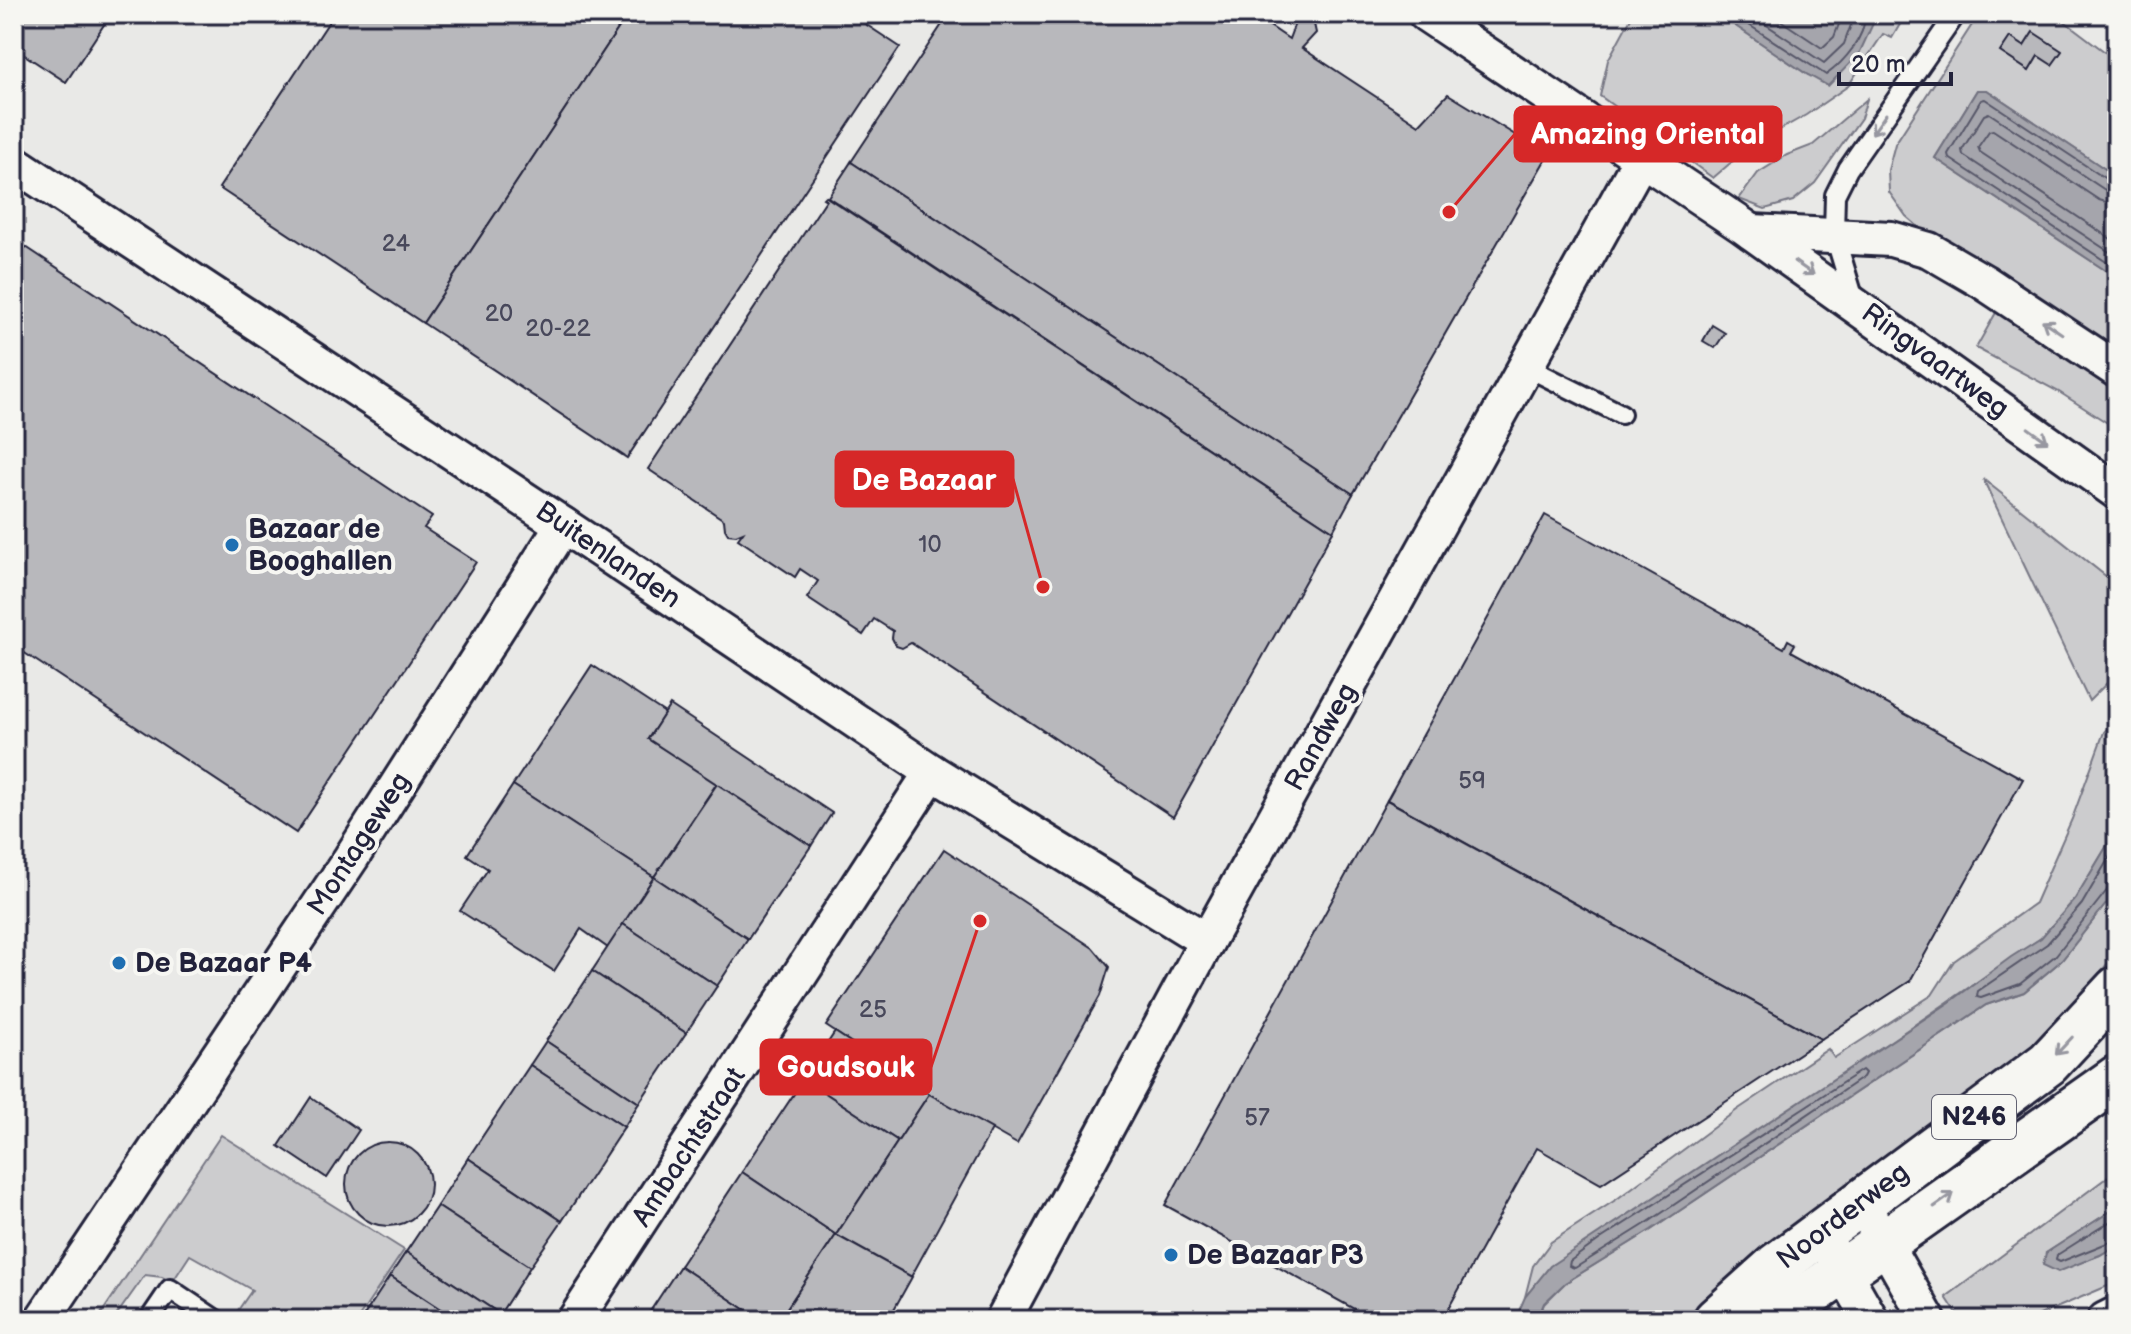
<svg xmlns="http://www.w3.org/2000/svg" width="2131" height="1334" font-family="'Balsamiq Sans',sans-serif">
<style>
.green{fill:#ccccce;stroke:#777784;stroke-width:2}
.water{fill:#a5a5ac;stroke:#71717f;stroke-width:2}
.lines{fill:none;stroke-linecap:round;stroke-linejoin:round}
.shore{stroke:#565668;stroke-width:2}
.building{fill:#b8b8bc;stroke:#22223b;stroke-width:2}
.service-casing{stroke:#22223b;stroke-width:24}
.minor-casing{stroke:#22223b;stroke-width:40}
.primary-casing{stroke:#22223b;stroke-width:50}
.service{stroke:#f6f6f2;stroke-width:18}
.minor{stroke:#f6f6f2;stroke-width:34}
.primary{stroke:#f6f6f2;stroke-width:44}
.oneway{stroke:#9797a0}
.poi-dot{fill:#1f6fb2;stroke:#f6f6f2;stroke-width:3}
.labels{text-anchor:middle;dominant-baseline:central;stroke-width:8;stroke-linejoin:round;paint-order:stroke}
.number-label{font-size:24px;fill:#48485b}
.shield{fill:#f6f6f2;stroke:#626272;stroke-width:2}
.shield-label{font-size:26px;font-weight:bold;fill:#22223b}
.street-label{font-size:28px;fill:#22223b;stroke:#f6f6f2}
.poi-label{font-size:28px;font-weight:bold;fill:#22223b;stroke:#f6f6f2;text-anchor:start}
.leader{fill:none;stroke:#d62828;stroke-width:3}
.callout-dot{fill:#d62828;stroke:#f6f6f2;stroke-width:3}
.callout{fill:#d62828;stroke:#d62828;stroke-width:3}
.callout-label{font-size:30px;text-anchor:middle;font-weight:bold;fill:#fff}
</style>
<rect width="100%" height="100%" fill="#e9e9e7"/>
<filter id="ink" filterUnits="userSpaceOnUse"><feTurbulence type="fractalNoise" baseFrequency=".0125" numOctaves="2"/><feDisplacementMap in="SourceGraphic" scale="16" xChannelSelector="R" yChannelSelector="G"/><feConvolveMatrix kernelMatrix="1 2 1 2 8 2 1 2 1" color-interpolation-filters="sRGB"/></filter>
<g filter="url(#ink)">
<g class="green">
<path d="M1633 14H1718L1808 75 1875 19 1868 14H1906L1892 38 1883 34 1848 86 1806 115 1749 147 1713 178 1600 96 1608 60Z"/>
<path d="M1979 14H2055L2117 61V177L1987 90H1977L1935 158 2117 278V362L1938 244 1906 216 1889 192 1888 170 1895 144Z"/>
<path d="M1867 99 1861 118 1815 183 1793 201 1765 209 1739 199 1758 173 1787 155 1813 145Z"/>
<path d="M1998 309 2117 388V429L2059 392 1976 348Z"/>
<path d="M1983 479 2117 585V673L2089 701Z"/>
<path d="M2117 718V829L2075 899 2041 938 1537 1284 1525 1297 1533 1266 1551 1242 1617 1199 1737 1110 1828 1049 1834 1058 1932 995 1954 961 2035 903 2072 819 2104 732Z"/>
<path d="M2117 890V953L2023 1060 1898 1161 1737 1270 1692 1320H1538L1544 1304 1565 1283 1651 1230 1986 1005 2024 992 2062 960Z"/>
<path d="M221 1135 404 1250 357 1320H240L234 1316 252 1290 190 1255 175 1278 168 1280 162 1277 145 1275 113 1320H97Z"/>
<path d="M2117 1170V1207L2046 1253 2058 1271 2100 1255 2117 1245V1282L2028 1320H1964L1959 1317 1946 1297Z"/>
</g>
<g class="water">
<path d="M1718 14H1868L1875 19 1859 54 1828 86 1808 75Z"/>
<path d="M1977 90H1987L2117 177V278L1935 158Z"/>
<path d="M2117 829V890L2062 960 2024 992 1986 1005 1651 1230 1565 1283 1544 1303 1537 1320H1515L1525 1297 1550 1266 1950 1002 2011 957 2041 938 2075 899Z"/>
<path d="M2117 1207V1245L2100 1255 2058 1272 2043 1265 2046 1253Z"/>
</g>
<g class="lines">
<g class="shore">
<path d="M1732 14 1826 75C1844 62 1866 37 1865 14"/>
<path d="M1750 14 1824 63 1844 44 1855 14"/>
<path d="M1771 14 1822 48 1834 37 1843 14"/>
<path d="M2117 183 2109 181 1985 99 1981 100 1948 154 1949 158 2117 269"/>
<path d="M2117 193 2105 190 1989 113 1984 115 1962 150 1963 155 2117 257"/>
<path d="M2117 205 2099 200 1993 130 1989 131 1978 147 1980 152 2117 243"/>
<path d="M2117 844 2082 904 2047 944 1978 991 1977 997 1981 998 2020 984 2056 955 2108 889 2117 886"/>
<path d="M1862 1070 1865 1073 1863 1077 1647 1223 1575 1268 1569 1266 1570 1261 1599 1240Z"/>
<path d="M2117 1217 2057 1255 2056 1260 2060 1262 2117 1239"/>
</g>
</g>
<g class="building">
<path d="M14 14H111L66 82 14 48Z"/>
<path d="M334 14H628L423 323 219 188Z"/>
<path d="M628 14H850L900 47 627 458 423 323Z"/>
<path d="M949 14H1252L1289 39 1295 23 1306 19 1314 24 1316 33 1302 48 1419 125 1448 94 1548 155 1353 494 851 162Z"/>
<path d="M2033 32 2062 51 2052 65 2038 56 2029 71 2000 52 2010 37 2024 46Z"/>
<path d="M851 162 1353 494 1333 531 828 197Z"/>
<path d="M825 196 1333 531 1173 817 911 643 902 648 896 646 892 638 893 631 874 619 863 635 807 598 818 581 800 569 795 577 738 539 743 532 736 535 728 534 725 529 724 520 648 469 826 200 823 198Z"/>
<path d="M14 239 432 517 424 528 476 562 296 833 14 646Z"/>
<path d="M1712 325 1725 333 1715 348 1703 341Z"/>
<path d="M1545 515 1784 648 1788 640 1795 644 1791 651 2023 779 1910 981 1821 1039 1387 800Z"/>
<path d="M592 665 665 713 648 739 717 783 654 877 513 785Z"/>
<path d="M670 705 832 813 811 846 648 739Z"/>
<path d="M717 784 811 846 748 939 654 877Z"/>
<path d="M513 785 654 877 608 948 581 929 554 971 460 911 488 869 467 855Z"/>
<path d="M1387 800 1821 1039 1601 1184 1537 1148 1442 1320H1374L1165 1205Z"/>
<path d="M944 849 1093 948 1109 967 1100 996 1017 1144 929 1094 826 1026Z"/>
<path d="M654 877 748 939 717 986 623 924Z"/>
<path d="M623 924 717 986 686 1033 592 971Z"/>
<path d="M592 971 686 1033 639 1103 546 1041Z"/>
<path d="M835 1032 929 1094 898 1141 804 1079Z"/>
<path d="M546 1041 639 1103 624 1127 530 1065Z"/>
<path d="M530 1065 624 1127 562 1221 468 1158Z"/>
<path d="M804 1079 898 1141 836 1235 742 1172Z"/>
<path d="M929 1094 992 1129 911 1277 836 1235Z"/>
<path d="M311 1097 359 1130 327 1178 279 1146Z"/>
<circle cx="388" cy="1184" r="42"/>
<path d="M468 1158 562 1221 530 1267 437 1206Z"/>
<path d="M742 1172 836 1235 779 1320H761L680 1266Z"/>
<path d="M437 1206 530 1267 500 1314 406 1252Z"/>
<path d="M836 1235 912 1277 888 1320H779Z"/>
<path d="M406 1252 500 1314 496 1320H457L390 1276Z"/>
<path d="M680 1266 761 1320H659L649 1313Z"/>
<path d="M390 1276 457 1320H361Z"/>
</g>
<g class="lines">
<g class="service-casing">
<g id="service">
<path d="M1855 303 1834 233 1835 195 1848 169 1956 14"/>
<path d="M1527 367 1621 414"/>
<path d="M149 1320 170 1289 216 1320"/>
</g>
</g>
<g class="minor-casing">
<g id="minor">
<path d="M1426 14 1743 226 2117 492"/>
<path d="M14 163 563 525 932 772 1207 941"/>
<path d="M1752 232 1891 239 1929 250 1984 282 2117 370"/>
<path d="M1861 1202 1928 1320"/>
<path d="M1831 1250 1871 1320"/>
<path d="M42 1320 351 858 563 525"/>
<path d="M575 1320 932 772"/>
<path d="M1003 1320 1207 941 1642 157"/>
<path d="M2105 1320 2117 1314"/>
</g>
</g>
<g class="primary-casing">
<g id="primary">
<path d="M1716 1320 1776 1266 2048 1063 2117 989"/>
<path d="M1774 1320 2117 1078"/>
</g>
</g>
<use href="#service" class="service"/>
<use href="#minor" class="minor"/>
<use href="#primary" class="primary"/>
</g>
<defs><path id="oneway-shaft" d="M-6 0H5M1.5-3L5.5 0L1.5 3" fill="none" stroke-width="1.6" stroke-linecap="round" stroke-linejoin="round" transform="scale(2)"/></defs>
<g class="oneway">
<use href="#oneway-shaft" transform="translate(1879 124) rotate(125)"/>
<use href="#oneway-shaft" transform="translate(1804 268) rotate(35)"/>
<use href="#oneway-shaft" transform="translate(2052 327) rotate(-146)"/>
<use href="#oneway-shaft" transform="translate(2038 435) rotate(36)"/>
<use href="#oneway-shaft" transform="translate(2064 1046) rotate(133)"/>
<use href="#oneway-shaft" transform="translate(1944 1200) rotate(-35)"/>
</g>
</g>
<g class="poi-dot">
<circle cx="232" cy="545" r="8"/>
<circle cx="119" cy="963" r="8"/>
<circle cx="1171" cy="1255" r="8"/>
</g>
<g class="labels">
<g class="number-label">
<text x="396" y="243">24</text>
<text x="499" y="313">20</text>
<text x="558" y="328">20-22</text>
<text x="930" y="544">10</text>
<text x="1472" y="780">59</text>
<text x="873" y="1009">25</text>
<text x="1257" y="1117">57</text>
</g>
<rect class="shield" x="1932" y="1095" width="84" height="44" rx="6"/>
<g class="shield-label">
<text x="1974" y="1117">N246</text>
</g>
<g class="street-label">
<text transform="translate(1935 361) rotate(36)">Ringvaartweg</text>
<text transform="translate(608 555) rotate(34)">Buitenlanden</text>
<text transform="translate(1321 737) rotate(-61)">Randweg</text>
<text transform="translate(359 844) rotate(-57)">Montageweg</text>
<text transform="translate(689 1147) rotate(-57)">Ambachtstraat</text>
<text transform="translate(1843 1216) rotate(-37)">Noorderweg</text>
</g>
<g class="poi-label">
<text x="248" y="529">Bazaar de<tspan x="248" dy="32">Booghallen</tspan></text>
<text x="135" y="963">De Bazaar P4</text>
<text x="1187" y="1255">De Bazaar P3</text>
</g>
</g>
<path class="leader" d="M1449 212L1515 134M1043 587L1013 479M980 921L931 1067"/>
<g class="callout-dot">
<circle cx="1449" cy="212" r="8"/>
<circle cx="1043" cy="587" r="8"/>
<circle cx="980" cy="921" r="8"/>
</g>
<g class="callout">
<rect x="1515" y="107" width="266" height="54" rx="8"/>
<rect x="836" y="452" width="177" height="54" rx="8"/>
<rect x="761" y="1040" width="170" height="54" rx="8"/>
</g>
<g class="callout-label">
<text x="1648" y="144">Amazing Oriental</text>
<text x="924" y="490">De Bazaar</text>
<text x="846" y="1077">Goudsouk</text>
</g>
<rect width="2131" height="1334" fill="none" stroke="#f6f6f2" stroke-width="48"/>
<rect x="24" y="24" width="2083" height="1286" fill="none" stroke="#22223b" stroke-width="3" filter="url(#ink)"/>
<path d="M1839 72v12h112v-12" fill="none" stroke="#22223b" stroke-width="4"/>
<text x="1851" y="72" font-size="24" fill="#22223b" stroke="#f6f6f2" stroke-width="6" paint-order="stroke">20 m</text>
</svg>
